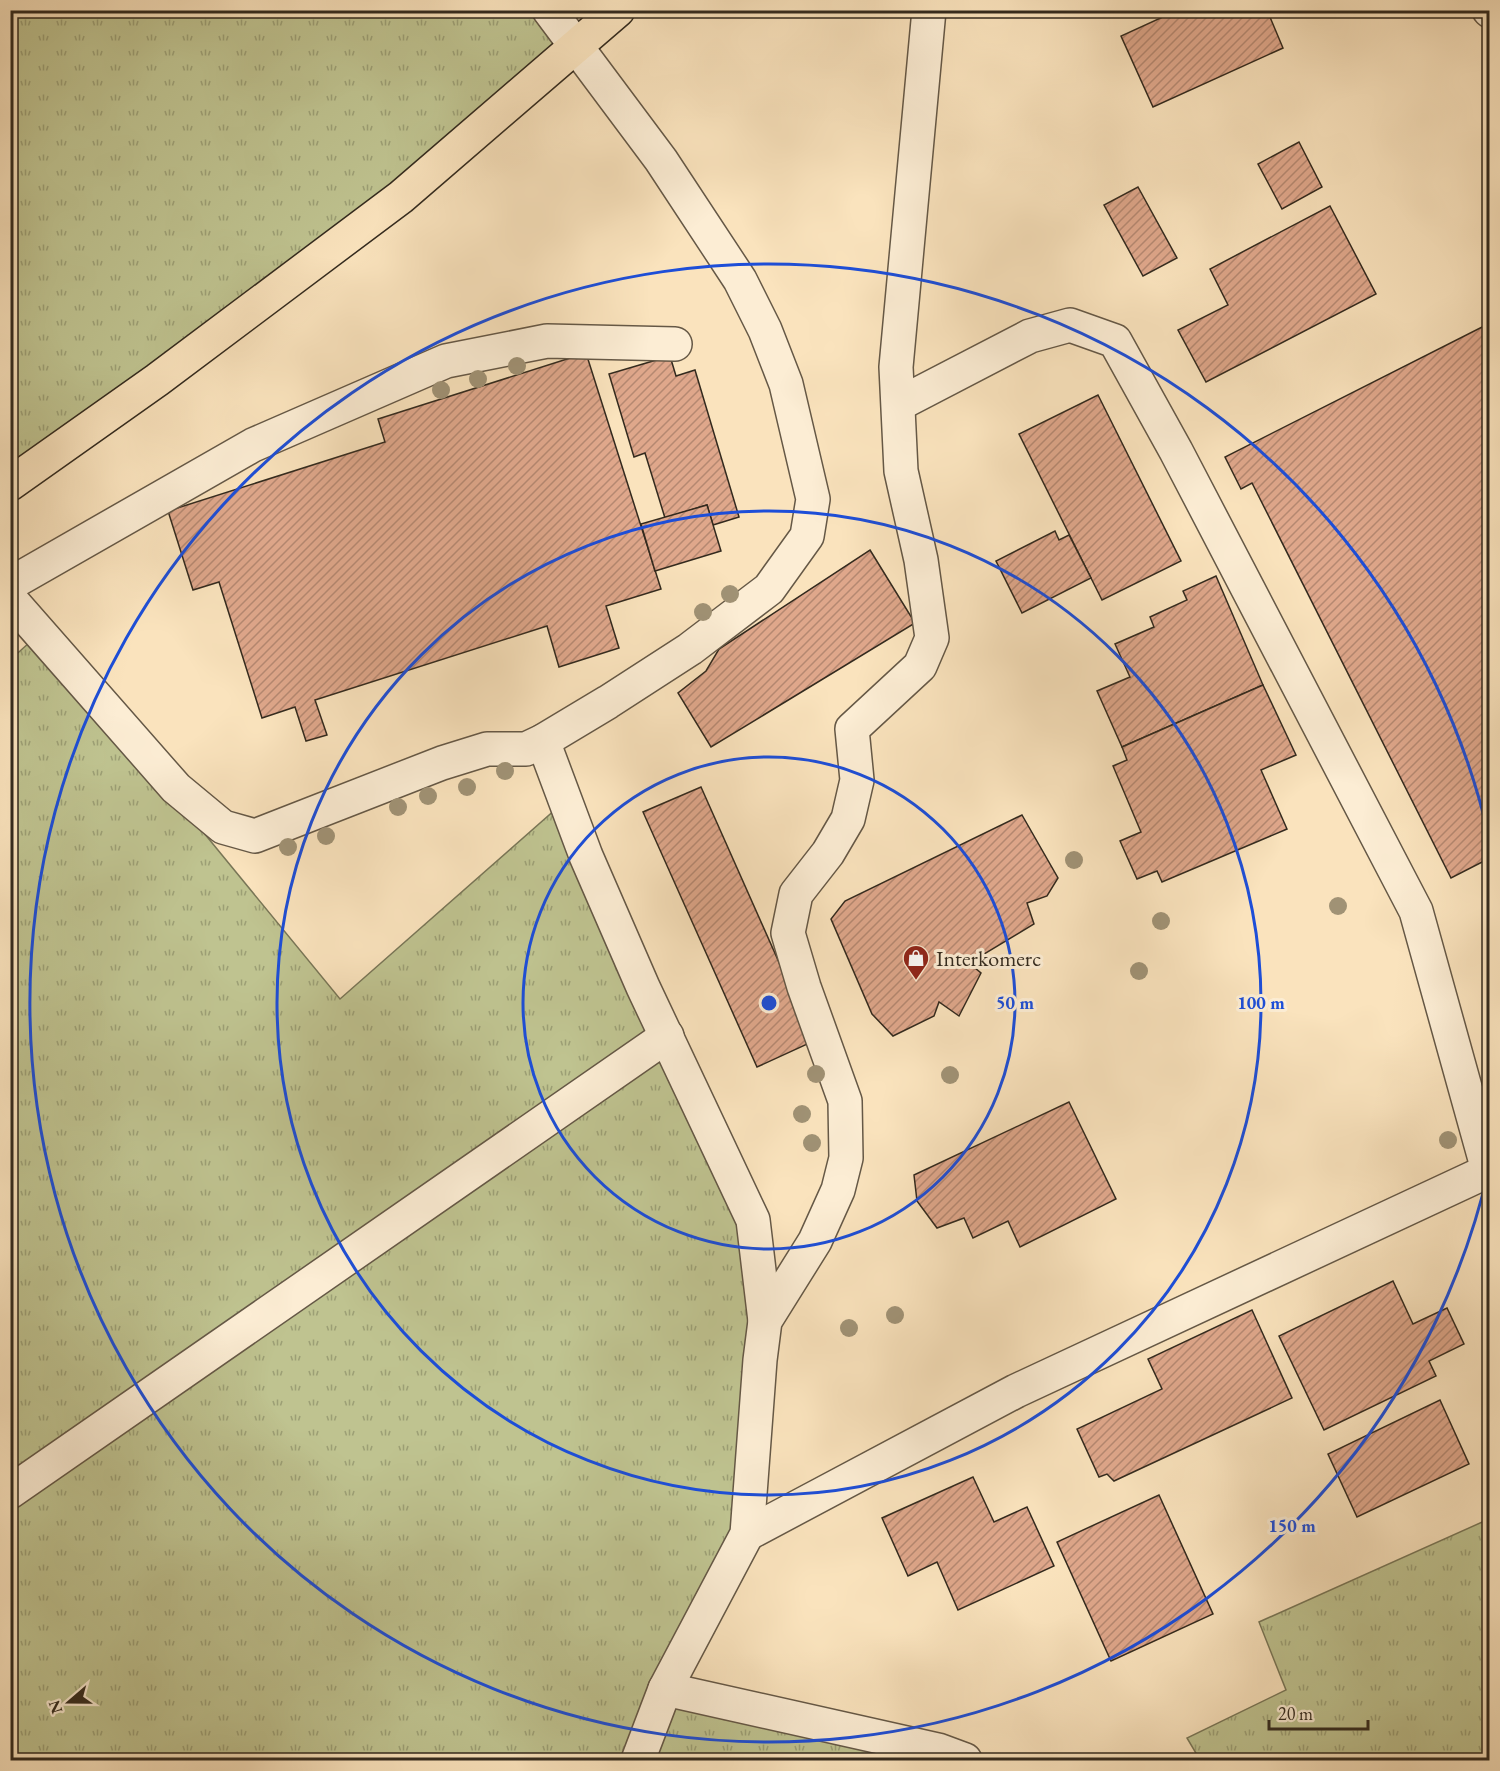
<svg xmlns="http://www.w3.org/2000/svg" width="1500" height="1771" font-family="'EB Garamond',serif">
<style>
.grass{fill:url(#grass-tufts);stroke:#797657;stroke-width:1.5}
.building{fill:url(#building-hatch);stroke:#332a1e;stroke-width:1.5}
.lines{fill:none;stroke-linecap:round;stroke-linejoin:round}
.minor-casing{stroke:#655846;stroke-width:36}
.major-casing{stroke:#332a1e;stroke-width:36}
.minor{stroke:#fcedd4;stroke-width:33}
.major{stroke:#fae3bd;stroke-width:33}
.tree{fill:#a09275}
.ring{fill:none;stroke:#1d4ed8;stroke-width:3}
.labels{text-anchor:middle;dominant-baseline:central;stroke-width:6;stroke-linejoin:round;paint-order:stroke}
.poi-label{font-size:22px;fill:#332a1e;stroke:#fcedd4;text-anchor:start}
.centre{fill:#1d4ed8;stroke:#fcedd4;stroke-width:3}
.ring-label{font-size:18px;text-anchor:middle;font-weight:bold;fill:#1d4ed8;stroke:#fcedd4;stroke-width:6;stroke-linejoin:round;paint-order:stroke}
</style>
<defs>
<pattern id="grass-tufts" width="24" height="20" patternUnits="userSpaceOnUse" patternTransform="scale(1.5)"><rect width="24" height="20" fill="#bfc390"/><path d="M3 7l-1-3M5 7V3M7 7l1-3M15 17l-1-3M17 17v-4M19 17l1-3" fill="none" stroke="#9c9f75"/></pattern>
<pattern id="building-hatch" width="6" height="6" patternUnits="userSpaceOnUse" patternTransform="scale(1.5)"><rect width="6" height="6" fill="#dfa78b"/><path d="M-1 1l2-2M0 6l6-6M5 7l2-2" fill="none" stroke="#b58871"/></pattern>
</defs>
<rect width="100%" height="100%" fill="#fae3bd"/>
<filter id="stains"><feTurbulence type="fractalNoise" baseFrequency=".00333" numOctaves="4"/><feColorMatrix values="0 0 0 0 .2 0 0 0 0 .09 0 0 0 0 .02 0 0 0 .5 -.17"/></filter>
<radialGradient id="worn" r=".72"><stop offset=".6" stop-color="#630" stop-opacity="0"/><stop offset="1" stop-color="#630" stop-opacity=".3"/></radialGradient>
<g class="grass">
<path d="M11 11H549L576 45 11 484Z"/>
<path d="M40 633 340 999 565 801 753 1220 747 1534 665 1689 965 1760H11L10 660Z"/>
<path d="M1489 1519V1760H1200L1187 1738 1286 1690 1259 1622Z"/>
</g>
<g class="building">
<path d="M1178 10H1267L1283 48 1153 107 1121 36Z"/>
<path d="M1299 142 1322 187 1282 209 1258 164Z"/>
<path d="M1138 187 1177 258 1143 276 1104 205Z"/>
<path d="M1330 206 1376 294 1206 382 1178 330 1228 305 1210 269Z"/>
<path d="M1490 323V858L1451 878 1252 483 1241 489 1225 457Z"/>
<path d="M586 353 661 589 606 606 619 648 559 667 547 626 315 700 327 735 306 741 295 707 262 718 219 582 193 590 168 511 385 442 378 419Z"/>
<path d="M670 356 676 376 695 370 739 517 713 525 707 505 665 518 645 453 634 457 609 374Z"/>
<path d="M1098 395 1181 561 1102 600 1019 434Z"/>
<path d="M707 505 721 551 655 571 641 524Z"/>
<path d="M1055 531 1059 540 1069 535 1091 578 1022 613 996 561Z"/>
<path d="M870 550 915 623 711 747 678 693 706 671 719 649Z"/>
<path d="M1216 576 1263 685 1122 747 1097 691 1130 677 1115 644 1154 627 1150 617 1187 600 1183 591Z"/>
<path d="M1263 685 1296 755 1261 770 1287 829 1162 882 1157 871 1137 879 1120 841 1141 832 1113 766 1127 760 1122 747Z"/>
<path d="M701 787 814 1041 757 1067 643 812Z"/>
<path d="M1022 815 1058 878 1047 896 1027 903 1034 924 969 963 981 973 959 1016 939 1002 934 1016 893 1036 872 1014 831 919 845 901Z"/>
<path d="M1069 1102 1116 1199 1020 1247 1008 1221 973 1238 964 1218 937 1228 917 1201 914 1175Z"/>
<path d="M1393 1281 1413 1324 1447 1308 1464 1344 1429 1361 1436 1376 1324 1430 1279 1336Z"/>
<path d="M1252 1310 1292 1398 1114 1481 1107 1474 1099 1477 1077 1429 1162 1389 1148 1359Z"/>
<path d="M1440 1400 1469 1464 1357 1517 1328 1454Z"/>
<path d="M973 1477 994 1522 1027 1507 1054 1566 958 1610 937 1562 908 1576 882 1518Z"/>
<path d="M1159 1495 1213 1614 1111 1661 1057 1542Z"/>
</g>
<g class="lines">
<g class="minor-casing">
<g id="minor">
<path d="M1489 10 1490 11"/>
<path d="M899 404 1030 336 1070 325 1115 341 1176 451 1416 911 1488 1170"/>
<path d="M10 584 253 445 446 361 547 341 675 344"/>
<path d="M10 599 176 788 223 827 255 836 442 763 487 749H526L543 741 608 702 690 649 769 589 807 536 813 499 786 384 765 330 740 280 661 160 549 10"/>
<path d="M543 741 586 856 643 987 753 1220 765 1321"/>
<path d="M10 1492 667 1036"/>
<path d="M747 1534 1016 1391 1490 1170"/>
<path d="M665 1689 938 1750 965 1760"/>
<path d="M638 1760 665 1689 747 1534 760 1360 765 1321 815 1241 838 1190 846 1158 845 1101 804 987 788 933 796 894 828 853 848 819 857 780 852 729 920 666 932 638 921 560 901 471 896 367 929 10"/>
</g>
</g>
<g class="major-casing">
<path id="major" d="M10 484 157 380 401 197 618 10"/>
</g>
<use href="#minor" class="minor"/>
<use href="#major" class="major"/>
</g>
<g class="tree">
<circle cx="517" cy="366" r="9"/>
<circle cx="478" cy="379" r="9"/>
<circle cx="441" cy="390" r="9"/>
<circle cx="730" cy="594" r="9"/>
<circle cx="703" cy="612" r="9"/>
<circle cx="505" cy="771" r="9"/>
<circle cx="467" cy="787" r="9"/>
<circle cx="428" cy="796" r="9"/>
<circle cx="398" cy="807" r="9"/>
<circle cx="326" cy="836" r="9"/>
<circle cx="288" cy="847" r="9"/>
<circle cx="1074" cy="860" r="9"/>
<circle cx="1338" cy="906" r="9"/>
<circle cx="1161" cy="921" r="9"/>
<circle cx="1139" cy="971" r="9"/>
<circle cx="816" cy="1074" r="9"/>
<circle cx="950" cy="1075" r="9"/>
<circle cx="802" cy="1114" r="9"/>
<circle cx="1448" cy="1140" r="9"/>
<circle cx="812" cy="1143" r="9"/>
<circle cx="895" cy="1315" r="9"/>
<circle cx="849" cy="1328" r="9"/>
</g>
<g class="ring">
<circle cx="769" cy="1003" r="246"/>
<circle cx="769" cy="1003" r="492"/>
<path d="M1489 1169A739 739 0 1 1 1489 837"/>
</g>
<defs>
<g id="shop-pin" transform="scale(1.35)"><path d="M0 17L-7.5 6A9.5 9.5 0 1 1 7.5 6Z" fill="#8f2418" stroke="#fcedd4"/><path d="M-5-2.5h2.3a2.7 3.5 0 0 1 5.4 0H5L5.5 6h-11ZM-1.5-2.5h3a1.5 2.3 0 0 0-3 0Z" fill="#fff"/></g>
</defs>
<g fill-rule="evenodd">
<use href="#shop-pin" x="916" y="958"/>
</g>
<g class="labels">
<g class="poi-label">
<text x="936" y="958">Interkomerc</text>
</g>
</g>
<circle cx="769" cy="1003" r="9" class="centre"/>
<g class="ring-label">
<text x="1015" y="1009">50 m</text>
<text x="1261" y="1009">100 m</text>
<text x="1292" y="1532">150 m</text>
</g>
<rect width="1500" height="1771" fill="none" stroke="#fae3bd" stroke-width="36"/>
<rect x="12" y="12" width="1476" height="1747" fill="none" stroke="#332a1e" stroke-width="3"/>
<rect x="18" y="18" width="1464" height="1735" fill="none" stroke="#332a1e" stroke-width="1.5"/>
<g transform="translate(69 1702) rotate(250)" stroke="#fcedd4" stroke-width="4.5" paint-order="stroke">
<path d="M0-4.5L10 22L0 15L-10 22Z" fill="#332a1e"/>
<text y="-9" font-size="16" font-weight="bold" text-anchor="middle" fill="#332a1e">N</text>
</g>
<path d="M1269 1720v9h99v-9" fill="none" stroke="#332a1e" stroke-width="3"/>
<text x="1278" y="1720" font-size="18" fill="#332a1e" stroke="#fcedd4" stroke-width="4.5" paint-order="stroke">20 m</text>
<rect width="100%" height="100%" filter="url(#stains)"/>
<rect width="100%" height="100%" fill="url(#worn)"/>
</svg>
